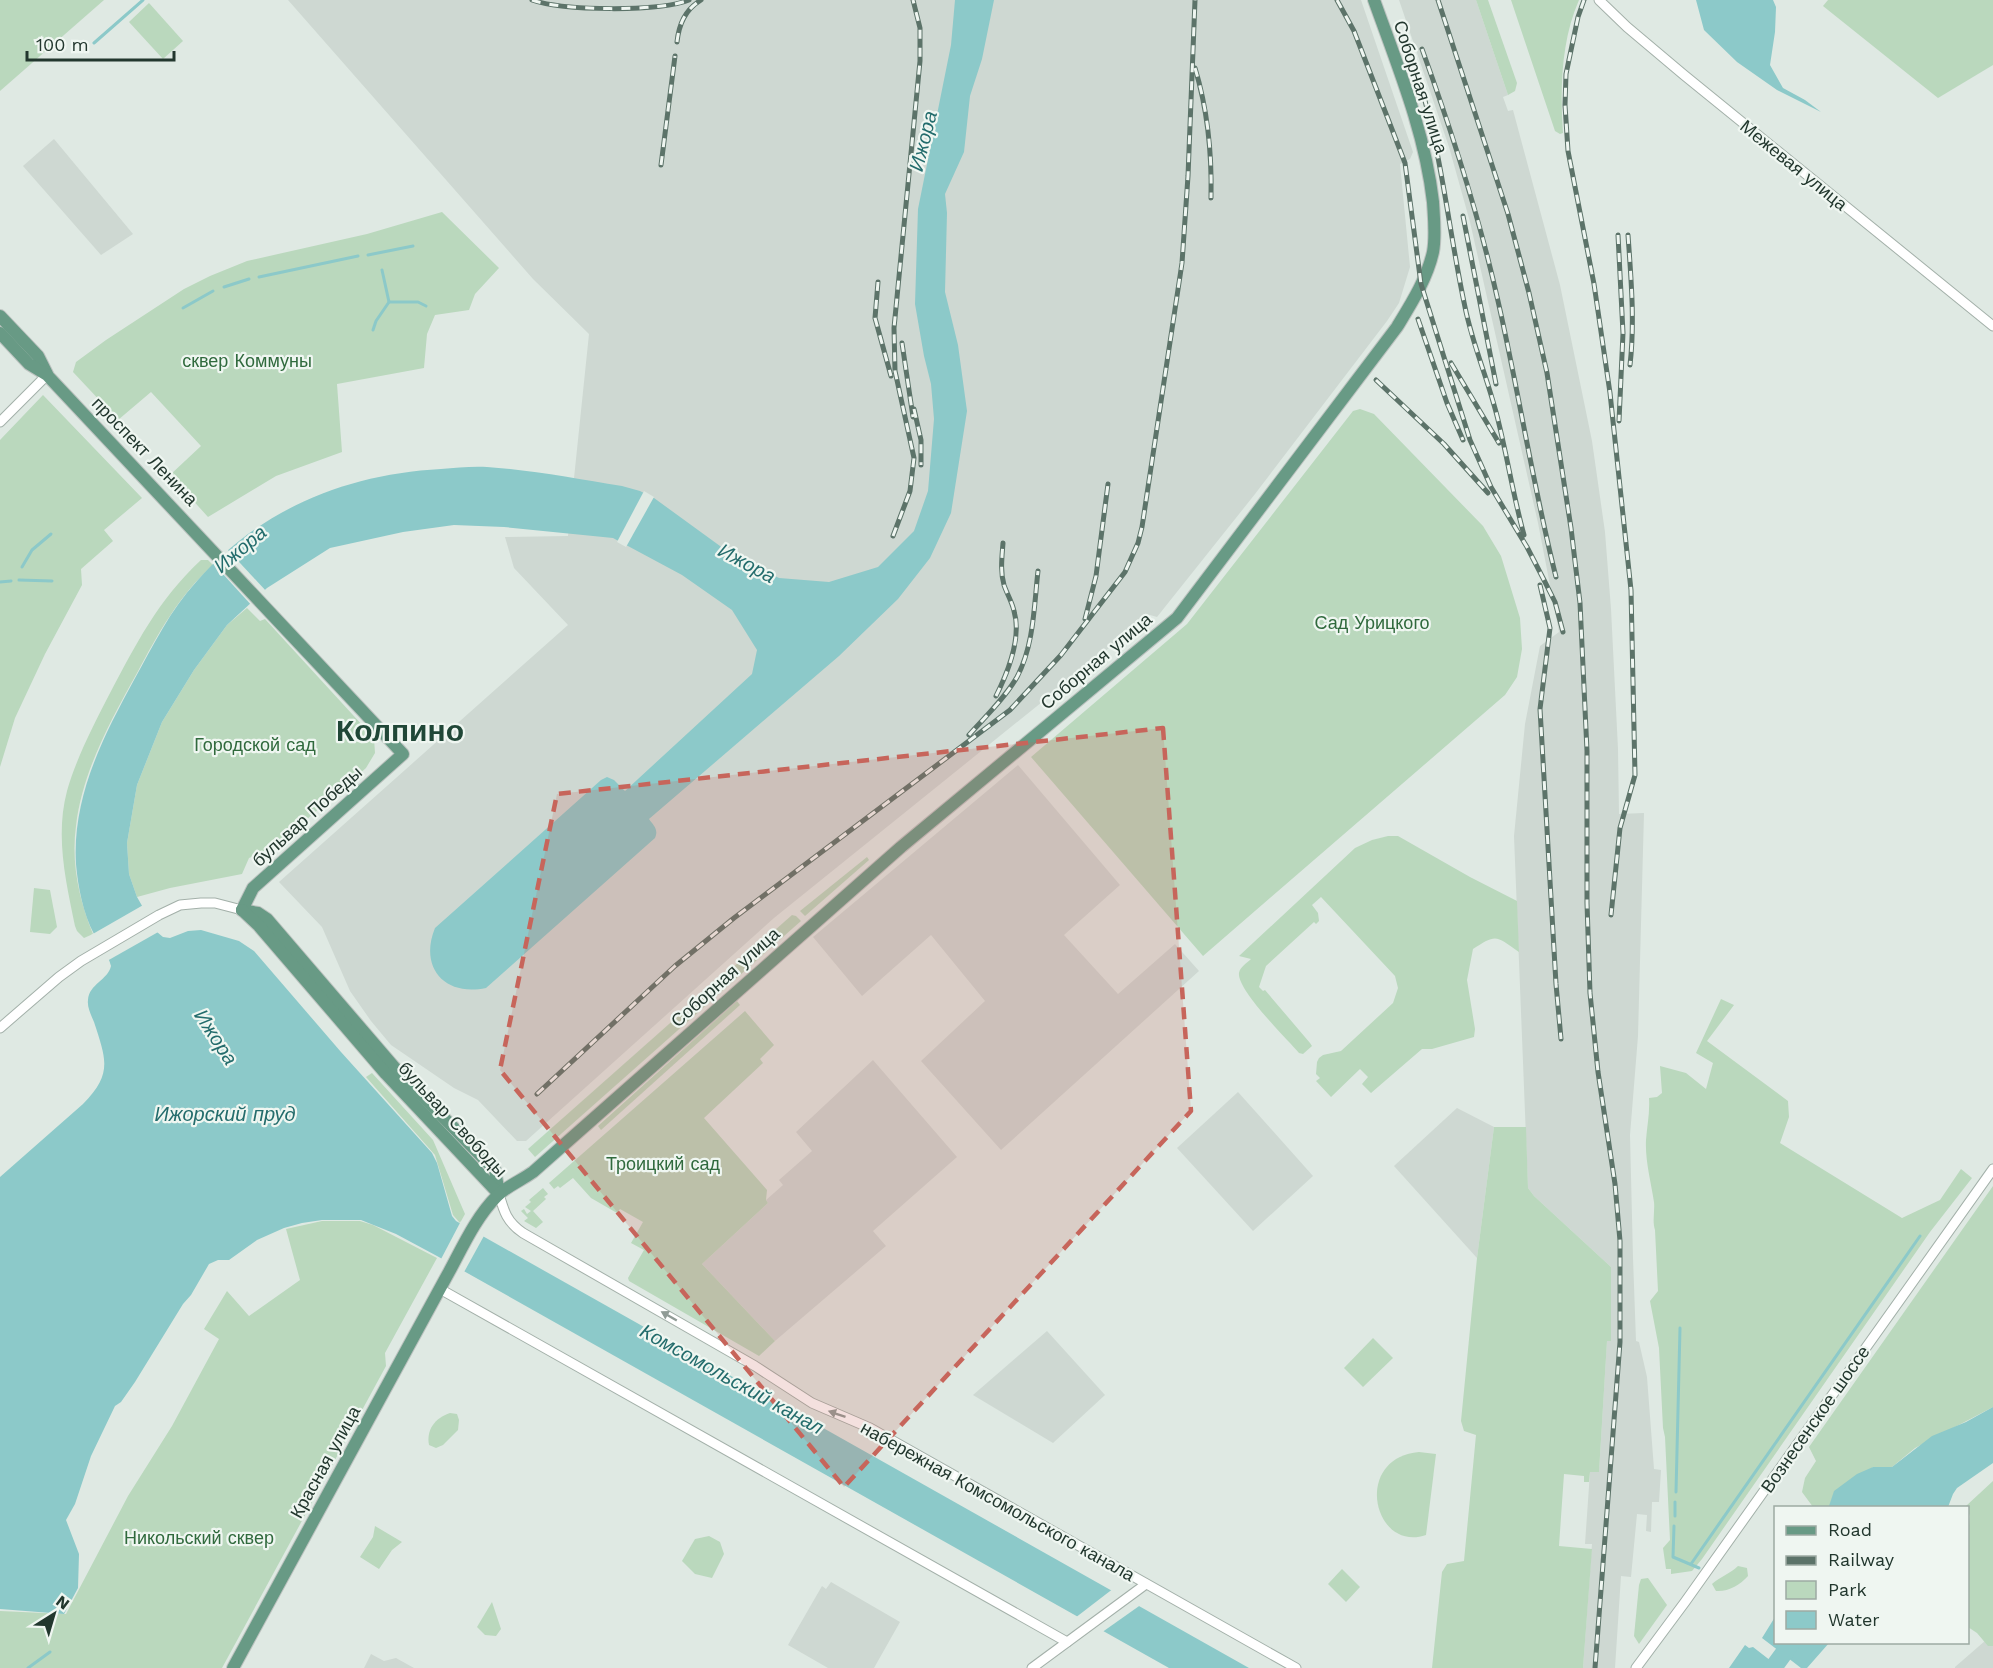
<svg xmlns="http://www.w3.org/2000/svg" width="1993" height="1668" font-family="'Work Sans',sans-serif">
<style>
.built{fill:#ced8d2}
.green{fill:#bad8bd}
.water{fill:#8cc9c9}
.pier{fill:#dfe9e3}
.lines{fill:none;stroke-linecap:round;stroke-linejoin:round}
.stream{stroke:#8cc9c9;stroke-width:3}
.river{stroke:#8cc9c9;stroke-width:18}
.minor-casing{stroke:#a3b0a9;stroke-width:11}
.major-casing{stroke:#bdc3c0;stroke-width:14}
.minor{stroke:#fff;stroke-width:9}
.major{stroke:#689a85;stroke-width:12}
.rail-casing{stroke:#5c7369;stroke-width:5}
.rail{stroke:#eff6f1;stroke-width:3;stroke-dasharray:9;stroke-linecap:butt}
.oneway{fill:#909b96}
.marked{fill:#c7655b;fill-opacity:0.2;stroke:#c7655b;stroke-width:4.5;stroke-dasharray:12 8;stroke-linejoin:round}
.labels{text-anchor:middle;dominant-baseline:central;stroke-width:4.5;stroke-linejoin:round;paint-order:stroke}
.street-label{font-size:18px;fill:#22372e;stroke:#eff6f1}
.park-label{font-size:18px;fill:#306a3d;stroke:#eff6f1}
.water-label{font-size:20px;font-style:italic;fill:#236c6c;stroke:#eff6f1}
.town-label{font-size:30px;font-weight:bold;fill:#204737;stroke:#eff6f1}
</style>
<rect width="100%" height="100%" fill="#dfe9e3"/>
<g class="built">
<path d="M288 0H1361L1413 152 1410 159 1400 164 1410 267 1399 303 1387 321 1255 494 1157 617 1150 615 774 918 526 1141H517L478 1100 454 1088 391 1045 371 1021 350 991 322 927 279 882 568 625 514 568 505 537 568 536 589 334 533 279Z"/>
<path d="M1399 0H1476L1508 95 1503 97 1508 111 1513 110 1560 285 1592 441 1605 532 1611 609 1618 749 1619 814 1644 813 1638 1036 1630 1135 1633 1258 1636 1341 1639 1342 1647 1377 1654 1469 1661 1470 1659 1502H1652L1651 1532 1646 1531 1647 1515 1637 1514 1631 1577 1621 1576 1615 1668H1583L1592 1544H1585L1590 1472H1599L1607 1340H1611V1267L1534 1196 1528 1188 1514 836 1525 724 1540 646 1559 632 1538 523 1470 222 1449 147Z"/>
<path d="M54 139 133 234 101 255 23 166Z"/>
<path d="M1018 765 1120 885 1064 935 1118 994 1175 944 1199 971 1001 1150 921 1061 985 1001 931 935 862 996 813 937Z"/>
<path d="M873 1060 957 1157 873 1231 886 1246 775 1341 702 1264 768 1203 766 1200 783 1185 779 1180 812 1151 796 1132Z"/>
<path d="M1238 1092 1313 1176 1253 1231 1177 1148Z"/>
<path d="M1457 1108 1494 1127 1477 1258 1394 1166Z"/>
<path d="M1047 1331 1105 1395 1053 1443 973 1395Z"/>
<path d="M831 1582 900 1622 874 1668H828L788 1645 822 1586 826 1589Z"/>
<path d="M1993 1634V1668H1955V1667Z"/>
<path d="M371 1654 384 1661 396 1658 414 1668H364Z"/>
</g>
<g class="green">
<path d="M0 0H104L0 91Z"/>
<path d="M1476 0H1488L1517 83 1515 91 1508 95Z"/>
<path d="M1511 0H1579C1561 41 1560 89 1563 133L1560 134 1555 131Z"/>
<path d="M1828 0H1993V65L1938 98 1823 6Z"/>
<path d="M149 3 183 41 163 59 129 22Z"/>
<path d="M442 212 499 268 475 294 469 310 435 315 427 334 424 368 337 384 342 452 276 476 208 517 170 475 201 446 151 392 118 420 73 372 76 362 106 340 184 289 210 276 247 261 367 234Z"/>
<path d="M43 395 142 498 104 530 113 541 81 569 82 585 45 654 15 718 0 767V440Z"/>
<path d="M1360 409 1374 414 1483 526 1501 556 1520 618 1522 649 1517 677 1505 695 1203 956 1031 757 1187 624 1353 411Z"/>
<path d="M201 560H208L213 565C179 595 158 634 137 673 111 720 82 772 76 826 71 863 79 900 93 934L84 938 77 931 75 926C66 882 55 836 67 791 76 759 94 724 109 695 136 644 158 600 201 560Z"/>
<path d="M247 608 260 621 265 619 374 738 375 753 366 768 276 846 249 858 242 874 170 888 137 897 129 874 127 843 137 785 162 722 194 670 227 625Z"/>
<path d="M1388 836H1398L1470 877 1517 901 1519 952C1496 936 1497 933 1473 949L1467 980 1475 1029 1474 1037 1432 1049H1422L1371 1093 1362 1084 1368 1077 1360 1069 1331 1097 1316 1081 1320 1078 1316 1074 1317 1062 1319 1058 1323 1055 1341 1051 1393 1003 1398 988 1395 976 1321 897 1312 905 1318 913 1319 921 1316 924 1314 922 1266 966 1259 987 1263 991 1265 990 1310 1043 1312 1046 1303 1054 1299 1053C1286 1038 1237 990 1239 973 1240 967 1247 963 1251 959L1239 956 1355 848 1372 840Z"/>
<path d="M867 857 869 860 805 916 800 911Z"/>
<path d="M34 888 50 890 57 927 50 934 30 932Z"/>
<path d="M792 915 796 916 801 921 535 1157 528 1149Z"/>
<path d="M1721 999 1734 1005 1707 1041 1788 1101 1789 1117 1780 1143 1902 1218 1940 1200 1961 1169 1972 1178 1930 1232 1702 1559 1692 1571 1671 1574V1569H1666L1663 1548 1670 1540 1665 1437 1663 1428 1659 1348 1650 1301 1658 1291 1655 1230C1652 1221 1655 1211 1654 1202 1651 1182 1645 1161 1646 1140 1647 1126 1650 1113 1649 1098L1657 1097 1662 1093 1660 1066 1686 1073 1706 1089 1713 1063 1696 1053Z"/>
<path d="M737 1001 740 1005 601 1130 598 1126Z"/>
<path d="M745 1011 774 1045 760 1059 763 1063 704 1118 767 1190 766 1200 768 1203 702 1264 775 1341 759 1356 629 1281 628 1278 644 1250 631 1243 643 1222 620 1209 617 1213 591 1198 573 1178 560 1188 558 1186 554 1189 549 1183Z"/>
<path d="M372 1073 433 1140 465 1214 460 1223 453 1215 435 1155 366 1077Z"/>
<path d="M1494 1127H1526L1528 1188 1534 1196 1611 1267V1341H1607L1599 1472H1590L1589 1482H1584V1476L1564 1474 1559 1546 1592 1549 1583 1668H1432L1442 1572 1447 1564 1464 1561 1476 1435 1464 1431 1461 1421 1477 1258Z"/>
<path d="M1993 1186V1407L1915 1448 1892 1467H1873L1829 1506 1813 1507 1802 1492 1805 1478 1816 1461 1809 1447Z"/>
<path d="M543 1188 548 1194 544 1197 546 1199 533 1211 543 1222 536 1228 524 1221 528 1218 521 1211 524 1209 527 1214 531 1211 525 1207 531 1202 529 1200Z"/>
<path d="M322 1221H360L373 1225 437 1258 385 1353 386 1366 222 1668H0V1611L66 1614 128 1496 172 1426 219 1339 204 1329 227 1291 249 1316 300 1280 286 1229Z"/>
<path d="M1373 1338 1393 1358 1363 1387 1344 1368Z"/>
<path d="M450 1413 457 1414 459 1420 458 1430 443 1445 436 1448 429 1445C426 1430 435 1418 450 1413Z"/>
<path d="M1419 1452 1436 1454 1426 1535C1373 1553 1352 1458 1419 1452Z"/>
<path d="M1993 1481V1646H1988L1977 1633 1968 1627V1535L1970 1516 1966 1506Z"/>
<path d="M375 1526 402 1542 392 1550 379 1569 360 1557 373 1537Z"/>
<path d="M709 1536 720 1542 724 1554 712 1578 695 1574 682 1561 695 1539Z"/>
<path d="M1738 1566 1747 1568 1748 1576C1740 1585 1728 1592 1716 1591L1712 1584C1721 1576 1730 1574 1738 1566Z"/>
<path d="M1342 1569 1360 1587 1346 1602 1328 1584Z"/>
<path d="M1648 1578 1667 1605 1639 1644 1634 1636 1639 1585 1641 1579Z"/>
<path d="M492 1602 501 1629 496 1636 485 1635 477 1627Z"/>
</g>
<g class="water">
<path d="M955 0H994L982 59 970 96 964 152 945 194 947 213 945 292 958 345 967 411 951 513 930 558 898 599 839 656 649 819C653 825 659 829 655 838L486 988C444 997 419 967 435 928L601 780 607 777 614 780 625 791 752 674 757 650 732 610 682 575 613 538 504 527 454 525 403 532 330 548 267 588 227 625 194 670 162 722 137 785 127 843 129 874 137 897 157 932 163 937 170 938 188 931 201 930 239 941 254 951 341 1052 432 1153 437 1163 452 1216 456 1221 1249 1668H1169L437 1256 396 1234 361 1220H322L302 1223 284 1228 257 1240 229 1260H218L209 1264 191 1295 183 1304 135 1382 121 1402 115 1406 91 1456 75 1504 66 1520 79 1554 78 1588 64 1614 0 1609V1177L83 1104C113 1074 106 1059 94 1022 91 1015 87 1007 88 1000 89 984 108 980 111 966 108 954 99 944 94 934 83 913 78 887 76 864 72 797 103 737 134 680 153 646 170 610 197 581 260 509 347 474 441 469 456 468 472 466 487 467 532 470 577 479 622 486L640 491 654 498 731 554 779 578 829 582 878 567 914 531 928 491 934 419 931 384 924 356 915 304 918 209 951 45Z"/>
<path d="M1696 0H1773L1776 7 1775 32 1770 65 1783 88 1805 100 1821 112 1777 90 1737 62 1704 30Z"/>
<path d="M1993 1407V1463L1957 1488 1953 1494 1948 1507H1826L1829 1506 1834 1491 1857 1474 1873 1467H1892L1932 1436 1966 1422Z"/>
<path d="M1775 1617 1776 1642 1829 1643 1807 1668H1801L1762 1638Z"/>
<path d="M1745 1645 1749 1648 1753 1647 1780 1668H1729Z"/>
</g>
<g class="pier">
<path d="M644 491 654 497 626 547 617 542Z"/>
<path d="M227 549 267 592 253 607 212 562Z"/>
<path d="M145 904 160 931 107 961 91 935Z"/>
<path d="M461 1221 485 1234 463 1274 440 1261Z"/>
<path d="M1114 1588 1142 1604 1101 1633 1075 1618Z"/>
</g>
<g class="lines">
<g class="stream">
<path d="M94 43 143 0"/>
<path d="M368 255 413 246"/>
<path d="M259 277 358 256"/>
<path d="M224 287 249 279"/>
<path d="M389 302H418L426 306"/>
<path d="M183 308 213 291"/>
<path d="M373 330 376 321 389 302 382 270"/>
<path d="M22 567 32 550 51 534"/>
<path d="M19 580 52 581"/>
<path d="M0 582 11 581"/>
<path d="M1676 1492 1680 1328"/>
<path d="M1675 1516V1502"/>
<path d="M1674 1526 1673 1557 1699 1568"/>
<path d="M1691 1564 1920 1236"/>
<path d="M28 1668 50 1652"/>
</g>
<path class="river" d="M1773 1668 1792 1642"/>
<g class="minor-casing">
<g id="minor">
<path d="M1599 0 1627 27 1684 75 1993 326"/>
<path d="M0 422 47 375"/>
<path d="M0 1028 59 977 81 961 159 915 180 905 201 903H215L242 910"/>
<path d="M499 1194C504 1212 507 1222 523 1233L755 1366 812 1403 870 1428 1296 1668"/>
<path d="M440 1289 1067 1642"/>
<path d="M1032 1668 1146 1584"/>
<path d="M1636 1668 1685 1602 1993 1169"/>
</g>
</g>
<g class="major-casing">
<g id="major">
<path d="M0 316 38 356 47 374"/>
<path d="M0 333 29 364 47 375 403 754 253 888 242 910"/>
<path d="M242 910 258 913 267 919 394 1067 495 1170 499 1194"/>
<path d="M242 910 259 926 386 1074 498 1193"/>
<path d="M233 1668 449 1272C463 1246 476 1217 497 1196 507 1186 522 1180 533 1172L901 847 1177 618 1397 327C1411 304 1427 279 1433 252 1436 236 1434 219 1433 202 1425 132 1398 67 1374 0"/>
</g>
</g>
<use href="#minor" class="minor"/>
<use href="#major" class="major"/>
<g class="rail-casing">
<g id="rail">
<path d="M532 0C563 11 660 12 689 0"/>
<path d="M1337 0 1354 31 1405 163 1421 284 1470 440 1491 487 1527 547 1544 580 1555 602 1563 632"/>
<path d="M1438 0 1508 214 1529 293 1547 373 1571 528 1580 603 1587 751V903L1590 993 1598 1072 1615 1184 1620 1241V1342L1595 1668"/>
<path d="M1584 0 1578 17 1566 74 1565 105 1568 151 1594 284 1610 393 1631 590 1635 775 1620 828 1611 915"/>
<path d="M677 42C679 24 685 10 701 0"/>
<path d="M1422 49C1452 132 1479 215 1498 301 1519 393 1533 486 1556 577"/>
<path d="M1195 68C1208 111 1212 154 1211 198"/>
<path d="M1424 97C1443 166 1450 237 1465 307 1473 347 1490 384 1499 424 1508 461 1514 499 1524 535"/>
<path d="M661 165 675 56"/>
<path d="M1463 216 1496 384"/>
<path d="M1618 235 1623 333 1619 421"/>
<path d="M1628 235C1631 278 1635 322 1630 365"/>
<path d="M878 282 875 318 891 376"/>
<path d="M1418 319 1447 403 1463 440"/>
<path d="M902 343 913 417"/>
<path d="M1451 363 1499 443"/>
<path d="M1376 380 1444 444 1488 493"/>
<path d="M914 409 921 440V465"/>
<path d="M893 536 910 491 914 458 895 371 894 328 920 61V28L913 0"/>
<path d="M1540 585 1550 628 1540 709 1556 984 1561 1039"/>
<path d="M1085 619 1096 576 1108 484"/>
<path d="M996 696C1008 672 1022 638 1014 611 1012 602 1007 594 1004 585 1000 571 1002 557 1003 543"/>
<path d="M969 735C985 717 1005 698 1017 677 1034 645 1034 606 1038 571"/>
<path d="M537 1094 675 966 734 918 1010 710 1061 655 1125 572 1138 543 1142 527 1182 263 1188 176 1195 0"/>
</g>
</g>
<use href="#rail" class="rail"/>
</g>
<defs><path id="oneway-solid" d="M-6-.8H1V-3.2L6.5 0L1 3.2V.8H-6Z" transform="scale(1.5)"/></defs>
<g class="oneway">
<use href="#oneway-solid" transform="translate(669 1316) rotate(-150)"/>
<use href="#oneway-solid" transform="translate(837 1414) rotate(-161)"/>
</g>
<path class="marked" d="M1163 728 1191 1111 844 1487 500 1070 557 794Z"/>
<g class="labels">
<g class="street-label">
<text transform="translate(1421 87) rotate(72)">Соборная улица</text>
<text transform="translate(1794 165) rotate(39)">Межевая улица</text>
<text transform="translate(145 451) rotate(46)">проспект Ленина</text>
<text transform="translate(1096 661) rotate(-40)">Соборная улица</text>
<text transform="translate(307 816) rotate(-42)">бульвар Победы</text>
<text transform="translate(725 977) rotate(-42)">Соборная улица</text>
<text transform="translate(453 1119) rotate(47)">бульвар Свободы</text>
<text transform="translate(1815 1419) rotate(-55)">Вознесенское шоссе</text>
<text transform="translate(325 1462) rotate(-61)">Красная улица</text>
<text transform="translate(998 1501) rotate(29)">набережная Комсомольского канала</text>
</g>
<g class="park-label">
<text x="247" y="360">сквер Коммуны</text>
<text x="1372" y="622">Сад Урицкого</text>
<text x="255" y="744">Городской сад</text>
<text x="663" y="1163">Троицкий сад</text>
<text x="199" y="1537">Никольский сквер</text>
</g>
<g class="water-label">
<text transform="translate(923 141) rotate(-76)">Ижора</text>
<text transform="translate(240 549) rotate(-40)">Ижора</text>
<text transform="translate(747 563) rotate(28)">Ижора</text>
<text transform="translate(216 1037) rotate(57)">Ижора</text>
<text x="225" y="1114">Ижорский пруд</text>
<text transform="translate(732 1379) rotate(29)">Комсомольский канал</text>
</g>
<g class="town-label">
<text x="400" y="730">Колпино</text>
</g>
</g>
<rect x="1774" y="1506" width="195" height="138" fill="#eff6f1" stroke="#9daaa3" stroke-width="1.5"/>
<rect x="1786" y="1526" width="30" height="9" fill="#689a85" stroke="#9daaa3" stroke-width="1.5"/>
<text x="1828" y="1536" font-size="18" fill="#22372e">Road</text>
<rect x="1786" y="1556" width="30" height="9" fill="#5c7369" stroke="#9daaa3" stroke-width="1.5"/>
<text x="1828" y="1566" font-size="18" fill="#22372e">Railway</text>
<rect x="1786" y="1581" width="30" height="18" fill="#bad8bd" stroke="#9daaa3" stroke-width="1.5"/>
<text x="1828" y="1596" font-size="18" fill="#22372e">Park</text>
<rect x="1786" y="1611" width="30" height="18" fill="#8cc9c9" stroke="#9daaa3" stroke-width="1.5"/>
<text x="1828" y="1626" font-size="18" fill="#22372e">Water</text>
<g transform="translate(54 1614) rotate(37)" stroke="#eff6f1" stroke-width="4.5" paint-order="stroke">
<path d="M0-4.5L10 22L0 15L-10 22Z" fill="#22372e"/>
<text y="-9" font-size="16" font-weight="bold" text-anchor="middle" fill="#22372e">N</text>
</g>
<path d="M27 51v9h147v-9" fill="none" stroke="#22372e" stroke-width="3"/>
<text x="36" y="51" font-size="18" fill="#22372e" stroke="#eff6f1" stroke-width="4.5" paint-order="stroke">100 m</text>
</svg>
